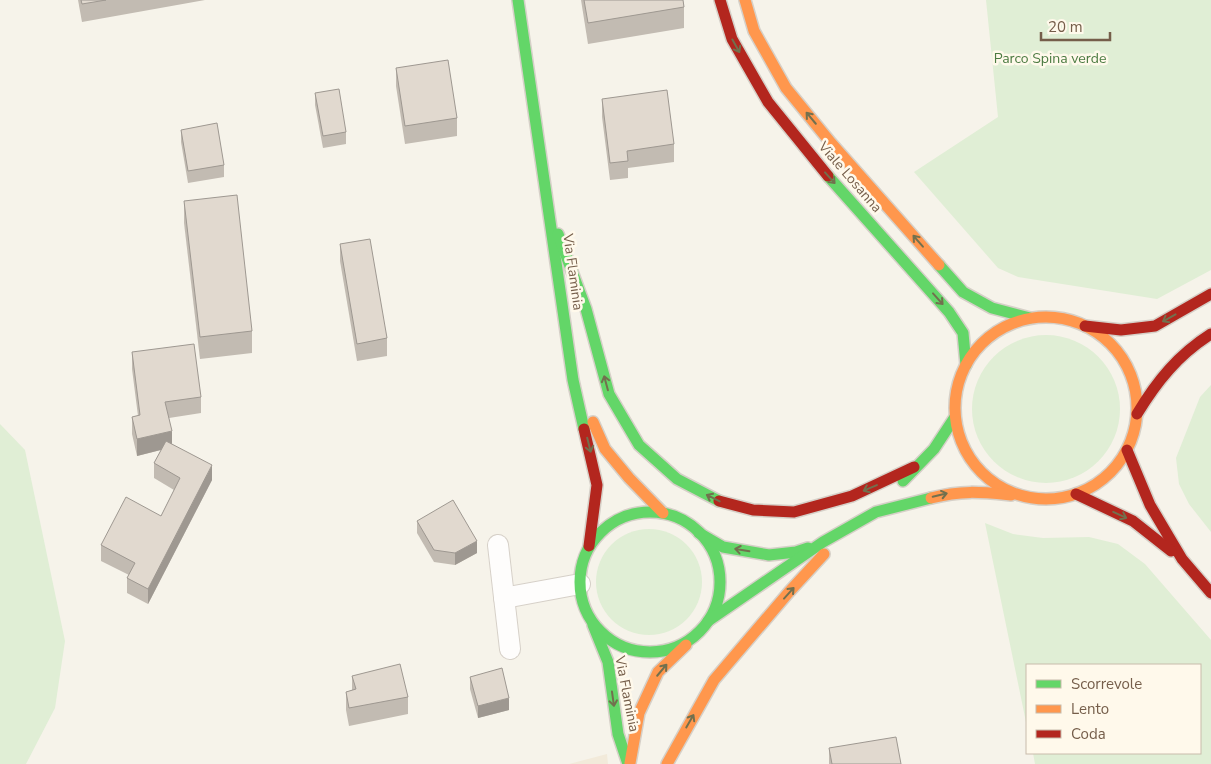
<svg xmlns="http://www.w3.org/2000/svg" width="1211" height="764" font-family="'Nunito Sans',sans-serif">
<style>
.residential{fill:#f2eada}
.green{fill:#e0eed5}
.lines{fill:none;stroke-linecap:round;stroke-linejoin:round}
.street-casing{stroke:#d6d0c8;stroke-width:22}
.fast-casing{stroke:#d6d0c8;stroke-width:14}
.slow-casing{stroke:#d6d0c8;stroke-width:14}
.jam-casing{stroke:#d6d0c8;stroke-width:14}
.street{stroke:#fefdfc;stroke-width:20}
.fast{stroke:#63d668;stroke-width:11}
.slow{stroke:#ff974d;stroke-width:11}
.jam{stroke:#b3261e;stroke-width:11}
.wall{fill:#c2bbb2}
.shaded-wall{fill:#9e9891}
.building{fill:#e1d9cf;stroke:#9e9891}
.oneway{stroke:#72704e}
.labels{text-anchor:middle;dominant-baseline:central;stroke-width:5;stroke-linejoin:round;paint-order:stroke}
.park-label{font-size:14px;fill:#4c7b42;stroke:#fff9eb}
.street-label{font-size:14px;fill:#755e4a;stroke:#fff9eb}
</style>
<rect width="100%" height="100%" fill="#f6f3ea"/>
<path class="residential" d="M607 754 608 764H569Z"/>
<g class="green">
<path d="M986 0H1211V270L1157 299 1018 277 998 268 914 172 998 117Z"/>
<circle cx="1046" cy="409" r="74"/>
<path d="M1211 385V532L1189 504 1179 484 1176 458 1200 397Z"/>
<path d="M0 424 25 450 65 641 55 708 26 764H0Z"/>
<path d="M985 523 1013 534 1043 538 1089 537 1118 544 1145 564 1211 640V764H1035L1033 753H1200V665H1027V727Z"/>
<circle cx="649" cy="582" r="53"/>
</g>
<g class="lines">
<g class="street-casing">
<g id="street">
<path d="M498 545 510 649"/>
<path d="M504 598 580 584"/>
</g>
</g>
<g class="fast-casing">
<g id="fast">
<path d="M518 0 573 380 584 429"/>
<path d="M828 176 949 312 963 333 966 365"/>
<path d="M558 234 586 309 609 394 639 445 677 479 719 501"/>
<path d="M939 265 963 292 992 308 1030 318"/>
<path d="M903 481 934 449 955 417"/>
<circle cx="650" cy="582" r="70"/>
<path d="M699 533 723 547 769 555 796 552 808 548"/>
<path d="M708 621 823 542 876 512 931 498"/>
<path d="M593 625 608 662 618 734 628 764"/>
</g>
</g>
<g class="slow-casing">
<g id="slow">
<path d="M745 0 754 31 786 88 831 143 939 265"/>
<circle cx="1046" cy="408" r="91"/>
<path d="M593 422 605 449 629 478 663 513"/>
<path d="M931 498C962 490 980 492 1011 495"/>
<path d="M630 763 639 713 658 672 686 645"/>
<path d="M667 764 714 680 789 592 824 554"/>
</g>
</g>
<g class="jam-casing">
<g id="jam">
<path d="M720 0 732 39 768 102 828 176"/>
<path d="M1085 326 1121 330 1155 326 1211 294"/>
<path d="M1137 414C1157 381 1178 355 1211 334"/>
<path d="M584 429 597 485 589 546"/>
<path d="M1127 450 1150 505 1182 559 1211 593"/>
<path d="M1076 494 1133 521 1171 551"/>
<path d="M719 501 753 510 794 512 852 496 914 467"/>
</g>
</g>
<use href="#street" class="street"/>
<use href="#fast" class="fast"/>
<use href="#slow" class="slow"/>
<use href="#jam" class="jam"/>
</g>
<g class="wall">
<path d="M78 0H205L82 22Z"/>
<path d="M581 0H683L684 7V28L588 44Z"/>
<path d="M396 68 457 118V136L405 144 396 86Z"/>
<path d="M315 93 346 132V144L323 148 315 105Z"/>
<path d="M602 99 674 144V162L628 168V178L610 180 602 117Z"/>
<path d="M181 130 224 165V177L188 183 181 142Z"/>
<path d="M184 201 252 331V353L200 359 184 223Z"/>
<path d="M340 244 387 338V356L357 361 340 261Z"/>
<path d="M132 352 201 397V413L169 418 172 444 212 480 148 604 127 593V578L129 575 101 561V545L161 516 174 490 154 478V463L161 450 137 456 132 434V417L138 416 132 369Z"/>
<path d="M417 521 477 553 455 565 434 562 417 533Z"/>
<path d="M352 676 408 697V714L349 726 346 710V692L352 690Z"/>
<path d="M470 677 509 710 478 718 470 689Z"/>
<path d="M829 748 901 764H829Z"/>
</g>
<g class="shaded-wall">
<path d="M172 431V447L137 456V439Z"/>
<path d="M212 465V480L148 604V589Z"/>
<path d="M477 541V553L455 565V553Z"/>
<path d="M509 698V710L478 718V706Z"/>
</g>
<g class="building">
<path d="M81 0H106L82 4Z"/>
<path d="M584 0H683L684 7 588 23Z"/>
<path d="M448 60 457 118 405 126 396 68Z"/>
<path d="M339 89 346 132 323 136 315 93Z"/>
<path d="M667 90 674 144 627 151 628 161 610 163 602 99Z"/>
<path d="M217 123 224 165 188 171 181 130Z"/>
<path d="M237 195 252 331 200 337 184 201Z"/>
<path d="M370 239 387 338 357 344 340 244Z"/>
<path d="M194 344 201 397 165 402 172 431 137 439 132 417 140 415 132 352Z"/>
<path d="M166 441 212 465 148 589 127 578 135 563 101 545 126 497 161 516 180 478 154 463Z"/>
<path d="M453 500 477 541 455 553 434 550 417 521Z"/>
<path d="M400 664 408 697 349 708 346 692 356 689 352 676Z"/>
<path d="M502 668 509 698 478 706 470 677Z"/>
<path d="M896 737 901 764H832L829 748Z"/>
</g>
<defs><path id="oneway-shaft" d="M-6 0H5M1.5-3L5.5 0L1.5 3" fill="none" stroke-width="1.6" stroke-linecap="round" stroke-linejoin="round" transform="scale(1.25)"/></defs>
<g class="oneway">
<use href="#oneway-shaft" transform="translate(736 46) rotate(61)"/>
<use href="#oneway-shaft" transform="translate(811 118) rotate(-130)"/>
<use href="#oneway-shaft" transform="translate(830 178) rotate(48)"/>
<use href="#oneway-shaft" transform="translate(918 241) rotate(-131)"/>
<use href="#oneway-shaft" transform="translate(938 299) rotate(48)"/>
<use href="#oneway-shaft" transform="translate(1169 318) rotate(151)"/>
<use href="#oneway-shaft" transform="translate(606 383) rotate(-105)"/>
<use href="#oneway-shaft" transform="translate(589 445) rotate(76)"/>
<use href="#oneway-shaft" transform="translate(870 488) rotate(157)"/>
<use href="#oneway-shaft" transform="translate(940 495) rotate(-13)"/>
<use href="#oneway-shaft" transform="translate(713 498) rotate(-153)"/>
<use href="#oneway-shaft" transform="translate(1120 515) rotate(25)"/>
<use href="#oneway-shaft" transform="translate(742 550) rotate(-171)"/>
<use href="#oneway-shaft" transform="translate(789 593) rotate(-48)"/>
<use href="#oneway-shaft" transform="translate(662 670) rotate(-50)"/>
<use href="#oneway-shaft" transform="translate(613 699) rotate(82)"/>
<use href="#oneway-shaft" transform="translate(690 721) rotate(-60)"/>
</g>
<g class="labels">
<g class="park-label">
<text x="1050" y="58">Parco Spina verde</text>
</g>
<g class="street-label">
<text transform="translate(850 177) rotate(49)">Viale Losanna</text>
<text transform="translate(573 272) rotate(82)">Via Flaminia</text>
<text transform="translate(627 694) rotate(79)">Via Flaminia</text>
</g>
</g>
<rect x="1026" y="664" width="175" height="90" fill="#fff9eb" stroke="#c8bbab"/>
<rect x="1036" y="680" width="25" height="8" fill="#63d668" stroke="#c8bbab"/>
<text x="1071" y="689" font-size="15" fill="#755e4a">Scorrevole</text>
<rect x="1036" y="705" width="25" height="8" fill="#ff974d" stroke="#c8bbab"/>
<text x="1071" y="714" font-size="15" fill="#755e4a">Lento</text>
<rect x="1036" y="730" width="25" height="8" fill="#b3261e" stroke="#c8bbab"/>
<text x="1071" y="739" font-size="15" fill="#755e4a">Coda</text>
<path d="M1041 32v8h69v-8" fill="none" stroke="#755e4a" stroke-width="2.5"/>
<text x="1048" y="32" font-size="15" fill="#755e4a" stroke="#fff9eb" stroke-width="4" paint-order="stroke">20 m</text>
</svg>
